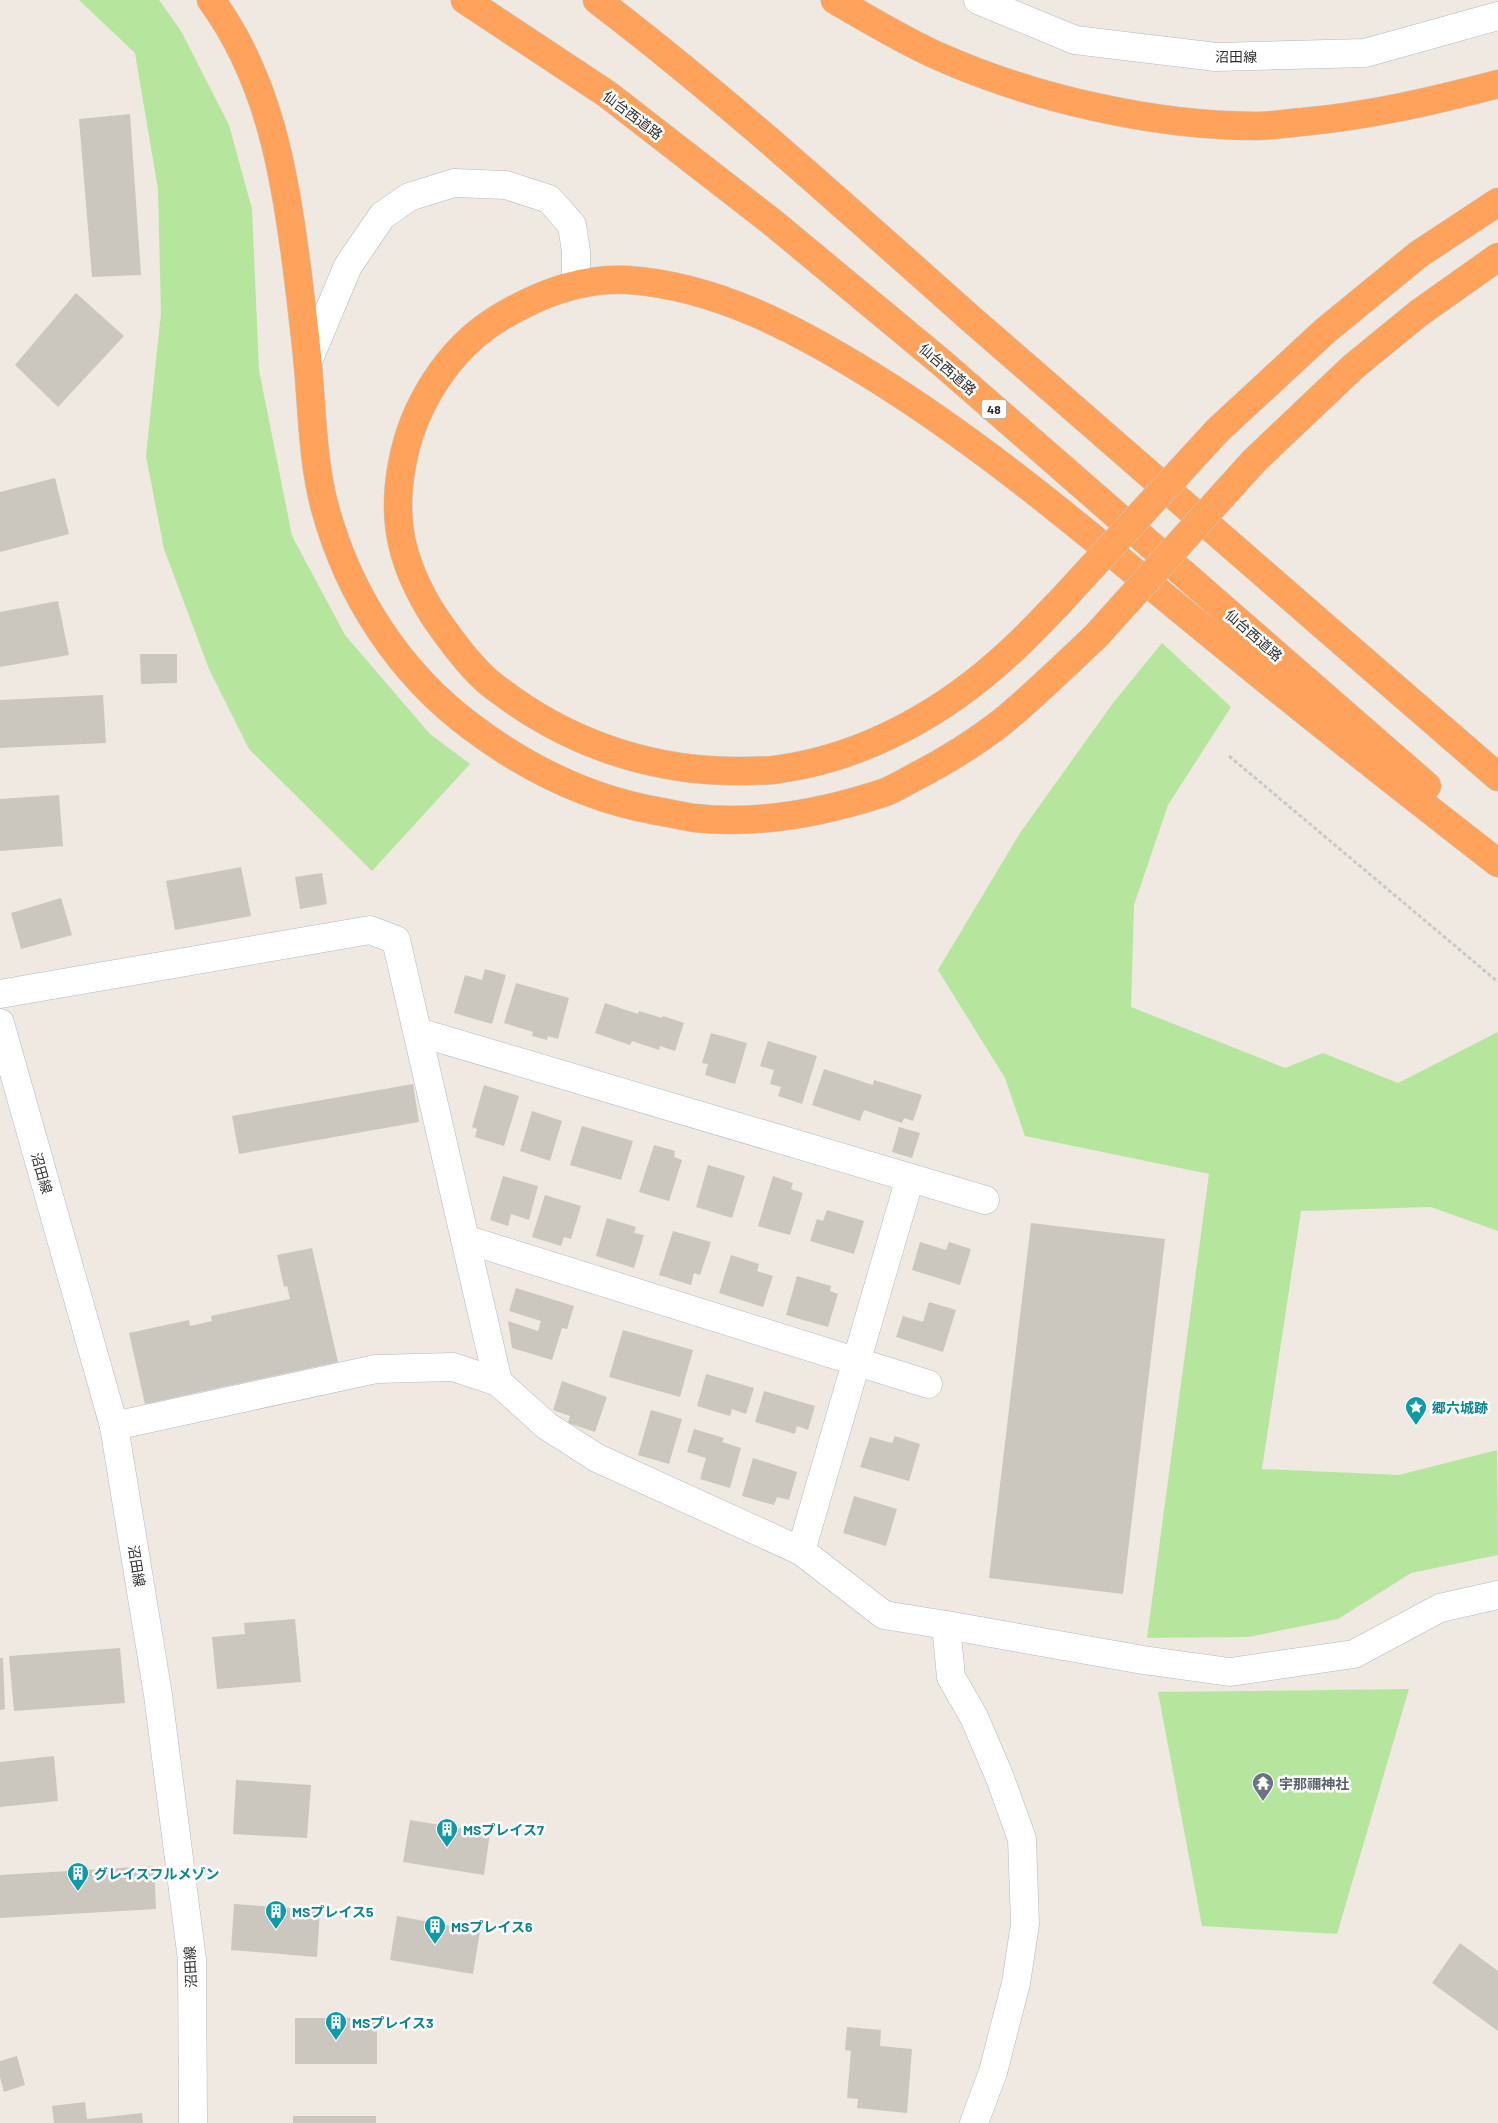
<svg xmlns="http://www.w3.org/2000/svg" width="1498" height="2123" font-family="Barlow,'Noto Sans JP',sans-serif">
<style>
.green{fill:#b6e59e}
.building{fill:#cbc7bf}
.lines{fill:none;stroke-linecap:round;stroke-linejoin:round}
.minor-casing{stroke:#b4b7c1;stroke-width:29}
.highway-casing{stroke:#c9c9c9;stroke-width:29}
.path{stroke:#c9c9c9;stroke-width:3;stroke-dasharray:4 2.5;stroke-linecap:butt}
.minor{stroke:#fff;stroke-width:28}
.highway{stroke:#ffa35c;stroke-width:28}
.highway-bridge-casing{stroke:#c9c9c9;stroke-width:29;stroke-linecap:butt}
.highway-bridge{stroke:#ffa35c;stroke-width:28}
.labels{text-anchor:middle;dominant-baseline:central;stroke-width:5;stroke-linejoin:round;paint-order:stroke}
.shield{fill:#fff;stroke:#6d6d6d;stroke-width:1}
.shield-label{font-size:12px;font-weight:bold;fill:#2e2e2e}
.street-label{font-size:14px;fill:#2e2e2e;stroke:#fff}
.culture-label{font-size:14px;font-weight:bold;fill:#0d838f;stroke:#fff;text-anchor:start}
.worship-label{font-size:14px;font-weight:bold;fill:#5b616d;stroke:#fff;text-anchor:start}
</style>
<rect width="100%" height="100%" fill="#efe9e1"/>
<g class="green">
<path d="M79 0H159L181 31 229 125 252 209 259 370 292 536 345 635 430 734 470 764 372 871 249 749 209 669 164 549 146 456 161 313 158 189 135 53Z"/>
<path d="M1162 643 1231 707 1168 805 1134 905 1131 1007 1285 1068 1323 1053 1398 1083 1498 1032V1231L1431 1207 1301 1211 1262 1469 1399 1475 1497 1450 1498 1555 1411 1573 1338 1619 1248 1637 1147 1638 1209 1174 1025 1136 1005 1078 938 970 1020 833 1113 703Z"/>
<path d="M1409 1689 1337 1934 1202 1926 1158 1692Z"/>
</g>
<g class="building">
<path d="M130 114 141 275 92 277 79 119Z"/>
<path d="M76 293 124 336 58 407 15 365Z"/>
<path d="M55 478 69 534 0 552V492Z"/>
<path d="M58 601 69 655 0 667V612Z"/>
<path d="M140 654H177V683L141 684Z"/>
<path d="M103 695 106 743 0 748V700Z"/>
<path d="M59 795 63 846 0 851V799Z"/>
<path d="M241 867 251 916 175 930 166 881Z"/>
<path d="M322 873 327 904 300 909 295 877Z"/>
<path d="M61 898 72 935 21 949 11 913Z"/>
<path d="M485 969 506 975 492 1024 454 1013 465 975 482 980Z"/>
<path d="M516 983 569 998 558 1039 548 1036 547 1040 532 1036 533 1032 504 1023Z"/>
<path d="M605 1003 638 1014 639 1011 662 1018 663 1016 684 1023 675 1051 660 1046 659 1050 632 1041 630 1045 595 1033Z"/>
<path d="M711 1033 747 1043 735 1084 705 1075 708 1064 702 1063Z"/>
<path d="M768 1041 817 1056 802 1104 778 1096 781 1087 770 1084 774 1070 760 1066Z"/>
<path d="M824 1069 873 1085 874 1080 922 1095 913 1121 904 1118 902 1123 864 1110 860 1121 812 1105Z"/>
<path d="M413 1084 419 1122 239 1154 232 1116Z"/>
<path d="M484 1085 519 1096 504 1146 475 1137 477 1129 472 1127Z"/>
<path d="M532 1111 562 1121 550 1161 520 1151Z"/>
<path d="M582 1126 633 1141 621 1180 570 1165Z"/>
<path d="M899 1127 920 1133 912 1158 892 1152Z"/>
<path d="M654 1145 675 1151 674 1157 682 1160 669 1201 639 1192Z"/>
<path d="M708 1165 745 1176 732 1218 696 1207Z"/>
<path d="M503 1176 538 1186 529 1220 511 1214 508 1226 490 1220Z"/>
<path d="M773 1176 793 1183 791 1189 803 1193 790 1235 758 1226Z"/>
<path d="M545 1195 581 1206 571 1239 564 1237 561 1246 532 1237Z"/>
<path d="M827 1210 864 1221 854 1254 810 1241 817 1219 823 1221Z"/>
<path d="M607 1218 636 1227 634 1233 644 1235 634 1268 596 1256Z"/>
<path d="M1031 1223 1165 1239 1123 1594 989 1578Z"/>
<path d="M673 1231 711 1242 700 1275 694 1273 691 1285 659 1275Z"/>
<path d="M920 1242 946 1250 949 1242 971 1249 960 1285 912 1270Z"/>
<path d="M312 1248 338 1362 145 1404 129 1333 189 1320 190 1326 212 1321 211 1316 290 1299 287 1286 284 1287 277 1255Z"/>
<path d="M731 1255 759 1264 757 1271 773 1276 763 1307 719 1293Z"/>
<path d="M797 1276 831 1286 830 1291 838 1294 828 1327 786 1315Z"/>
<path d="M516 1288 574 1306 567 1329 562 1328 552 1360 512 1348 508 1321 538 1331 541 1321 509 1311Z"/>
<path d="M929 1302 956 1310 943 1352 896 1337 903 1316 923 1322Z"/>
<path d="M623 1330 693 1350 680 1397 609 1377Z"/>
<path d="M706 1374 754 1388 746 1414 732 1409 730 1416 697 1406Z"/>
<path d="M562 1381 607 1397 595 1432 568 1423 570 1416 553 1410Z"/>
<path d="M764 1391 815 1406 808 1430 797 1426 795 1434 755 1422Z"/>
<path d="M651 1410 682 1419 669 1464 638 1455Z"/>
<path d="M694 1429 724 1438 722 1442 741 1448 730 1488 700 1479 706 1458 687 1452Z"/>
<path d="M895 1436 920 1444 909 1481 860 1467 870 1437 892 1443Z"/>
<path d="M753 1458 797 1472 789 1500 777 1497 774 1505 742 1496Z"/>
<path d="M854 1496 897 1509 886 1546 843 1533Z"/>
<path d="M295 1619 301 1682 217 1689 212 1637 245 1634 244 1623Z"/>
<path d="M120 1648 125 1703 14 1711 9 1656Z"/>
<path d="M0 1658H3L5 1709 0 1710Z"/>
<path d="M54 1756 58 1801 0 1807V1762Z"/>
<path d="M236 1780 311 1785 307 1838 233 1834Z"/>
<path d="M410 1820 490 1833 484 1875 403 1862Z"/>
<path d="M154 1866 156 1909 0 1918V1875Z"/>
<path d="M234 1904 320 1910 317 1957 231 1950Z"/>
<path d="M397 1916 480 1931 473 1974 390 1960Z"/>
<path d="M1460 1943 1498 1971V2031L1432 1983Z"/>
<rect x="295" y="2018" width="82" height="46"/>
<path d="M847 2027 881 2030 880 2046 912 2049 907 2113 857 2108 858 2099 847 2098 851 2051 845 2050Z"/>
<path d="M17 2056 25 2085 4 2092 0 2077V2061Z"/>
<path d="M85 2102 87 2119 142 2113 143 2123H54L52 2106Z"/>
<rect x="293" y="2116" width="83" height="7"/>
</g>
<g class="lines">
<g class="minor-casing">
<g id="minor">
<path d="M978 0 1075 40 1216 57 1365 53 1498 16"/>
<path d="M308 361 348 266 382 216 409 197 454 183 506 185 549 199 572 225 576 252V284"/>
<path d="M0 994 370 930 396 940 498 1382"/>
<path d="M0 1023 114 1426 158 1695 192 1960 193 2123"/>
<path d="M418 1032 985 1200"/>
<path d="M465 1239 928 1384"/>
<path d="M114 1426 376 1369 453 1367 498 1382 547 1426 597 1458 801 1551 884 1615 946 1625 951 1677 974 1717 1000 1778 1022 1839 1025 1924 1016 1983 993 2072 974 2123"/>
<path d="M801 1551 910 1178"/>
<path d="M946 1625 1143 1660 1230 1672 1354 1654 1440 1608 1498 1595"/>
</g>
</g>
<g class="highway-casing">
<g id="highway">
<path d="M211 0C269 79 285 174 297 269 301 301 305 334 308 366 312 411 313 465 325 508 349 596 400 674 473 728 528 769 589 799 657 811 669 813 681 816 694 818 757 825 826 812 886 792 895 788 904 783 913 778 944 762 974 744 1002 722 1035 695 1065 665 1096 636"/>
<path d="M465 0 607 94 772 222 942 363 1427 786"/>
<path d="M597 0C727 99 847 209 970 318 1145 472 1322 624 1498 777"/>
<path d="M835 0C868 19 904 41 938 56 1032 98 1154 126 1257 126 1272 126 1287 123 1302 122 1369 116 1433 101 1498 84"/>
<path d="M1218 430 1325 331 1419 254 1498 202"/>
<path d="M1254 461 1353 367 1419 313 1498 257"/>
<path d="M1058 604C1042 620 1027 637 1010 652 947 711 866 757 780 769 769 771 757 771 746 771 662 773 580 748 511 699 502 692 492 686 484 678 465 660 449 638 434 616 403 567 391 523 402 465 412 407 448 349 499 318 537 295 582 277 628 280 716 286 796 329 869 374 989 448 1095 540 1204 629 1301 709 1399 786 1498 863"/>
</g>
</g>
<path class="path" d="M1229 756 1498 982"/>
<use href="#minor" class="minor"/>
<use href="#highway" class="highway"/>
<g class="highway-bridge-casing">
<g id="highway-bridge">
<path d="M1058 604 1218 430"/>
<path d="M1096 636 1254 461"/>
</g>
</g>
<use href="#highway-bridge" class="highway-bridge"/>
</g>
<defs>
<g id="sight-pin" transform="scale(1.125)"><path d="M0 17L-7.5 6A9.5 9.5 0 1 1 7.5 6Z" fill="#0f9aa8" stroke="#fff"/><path d="M0-6L1.8-2.2L6-1.7L2.9 1.2L3.7 5.4L0 3.3L-3.7 5.4L-2.9 1.2L-6-1.7L-1.8-2.2Z" fill="#fff"/></g>
<g id="temple-pin" transform="scale(1.125)"><path d="M0 17L-7.5 6A9.5 9.5 0 1 1 7.5 6Z" fill="#6b7280" stroke="#fff"/><path d="M0-6L5-2H3V0L6.5 2.5H4V6H1.5V3h-3V6H-4V2.5H-6.5L-3 0V-2H-5Z" fill="#fff"/></g>
<g id="building-pin" transform="scale(1.125)"><path d="M0 17L-7.5 6A9.5 9.5 0 1 1 7.5 6Z" fill="#0f9aa8" stroke="#fff"/><path d="M-4-6H4V6H1V3H-1V6H-4ZM-2.5-4.3h1.7v1.8h-1.7ZM.8-4.3h1.7v1.8H.8ZM-2.5-1h1.7V.8h-1.7ZM.8-1h1.7V.8H.8Z" fill="#fff"/></g>
</defs>
<g fill-rule="evenodd">
<use href="#sight-pin" x="1416" y="1407"/>
<use href="#temple-pin" x="1263" y="1783"/>
<use href="#building-pin" x="447" y="1829"/>
<use href="#building-pin" x="78" y="1873"/>
<use href="#building-pin" x="276" y="1911"/>
<use href="#building-pin" x="435" y="1926"/>
<use href="#building-pin" x="336" y="2022"/>
</g>
<g class="labels">
<rect class="shield" x="981.5" y="399.5" width="25" height="19" rx="4"/>
<g class="shield-label">
<text x="994" y="409">48</text>
</g>
<g class="street-label">
<text x="1236" y="56">沼田線</text>
<text transform="translate(633 115) rotate(37)">仙台西道路</text>
<text transform="translate(948 369) rotate(41)">仙台西道路</text>
<text transform="translate(1254 635) rotate(41)">仙台西道路</text>
<text transform="translate(42 1173) rotate(74)">沼田線</text>
<text transform="translate(137 1566) rotate(81)">沼田線</text>
<text transform="translate(190 1967) rotate(-93)">沼田線</text>
</g>
<g class="culture-label">
<text x="1432" y="1407">郷六城跡</text>
<text x="463" y="1829">MSプレイス7</text>
<text x="94" y="1873">グレイスフルメゾン</text>
<text x="292" y="1911">MSプレイス5</text>
<text x="451" y="1926">MSプレイス6</text>
<text x="352" y="2022">MSプレイス3</text>
</g>
<g class="worship-label">
<text x="1279" y="1783">宇那禰神社</text>
</g>
</g>
</svg>
